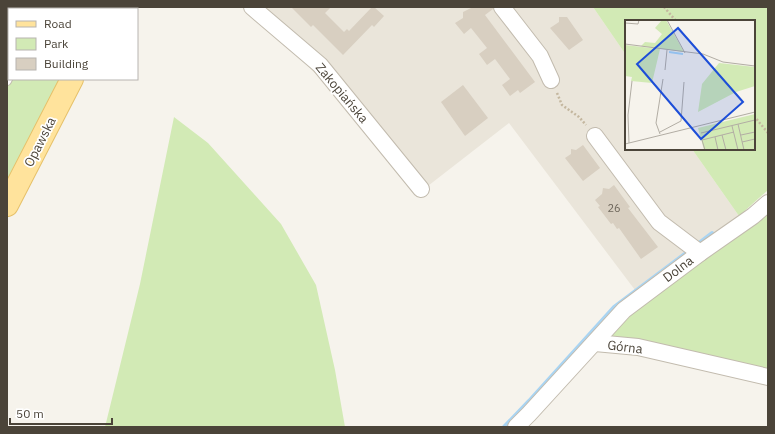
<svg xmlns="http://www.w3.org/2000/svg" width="775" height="434" font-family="'IBM Plex Sans',sans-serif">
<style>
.residential{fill:#eae5da}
.green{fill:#d2eab5}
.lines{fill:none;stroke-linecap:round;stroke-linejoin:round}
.stream{stroke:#a9d4f2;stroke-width:4}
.building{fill:#d8cfc1}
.service-casing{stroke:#c2bbae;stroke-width:10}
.minor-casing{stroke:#c2bbae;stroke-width:18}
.primary-casing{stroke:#e6c16a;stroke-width:24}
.path{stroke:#c4b79f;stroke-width:2.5;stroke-dasharray:2 2;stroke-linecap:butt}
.service{stroke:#fff;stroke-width:8}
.minor{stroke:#fff;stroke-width:16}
.primary{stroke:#ffe39c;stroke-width:22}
.labels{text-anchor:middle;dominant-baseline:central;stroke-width:3.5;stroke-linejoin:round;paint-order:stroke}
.number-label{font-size:11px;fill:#6e675b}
.street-label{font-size:13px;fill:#4b4439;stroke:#fff}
.inset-river{fill:none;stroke:#a9d4f2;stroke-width:2}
.inset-road{fill:none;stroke:#b2ada4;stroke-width:1}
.view{fill:#1d4ed8;fill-opacity:0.15;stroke:#1d4ed8;stroke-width:2}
.inset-edge{fill:none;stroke:#4b4439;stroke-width:2}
</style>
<rect width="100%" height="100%" fill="#f6f3ec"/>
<path class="residential" d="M244 7H593L626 55V149H692L739 216 635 290 509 123 415 196 343 102 273 30Z"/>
<g class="green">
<path d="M7 7H24L28 9H9V79H61L7 183Z"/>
<path d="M593 7H768V190L739 216 692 149H754V21H626V55Z"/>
<path d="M174 117 208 143 281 224 316 285 335 370 345 427H105L140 284Z"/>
<path d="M768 210V371L600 341 626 313Z"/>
</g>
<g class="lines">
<g class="stream">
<path d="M695 246 712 233"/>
<path d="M504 427 529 401 614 307 690 250"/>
</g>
</g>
<g class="building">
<path d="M291 7H331L325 13 344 32 347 29 349 31 372 7H374L384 16 374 27 372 25 343 55 313 25 311 27Z"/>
<path d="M473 7H493V9L485 15 535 82 520 93 518 90 510 96 502 85 510 79 495 59 487 65 479 54 487 48 471 28 464 34 455 23 463 18V12Z"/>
<path d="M559 17H567L583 40 569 50 550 28 559 22Z"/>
<path d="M463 85 488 118 465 136 441 102Z"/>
<path d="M583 145 600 168 583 181 565 158 571 154V149L576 150Z"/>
<path d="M614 185 630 207 628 208 658 247 641 259 619 228 617 229 613 223 611 224 598 207 600 206 595 200 602 194 603 188 609 189Z"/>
</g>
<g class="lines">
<g class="service-casing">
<path id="service" d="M7 81 9 77"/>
</g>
<g class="minor-casing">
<g id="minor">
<path d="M252 7 320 65 421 189"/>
<path d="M502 7 540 56 551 80"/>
<path d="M595 136 659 222 700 253"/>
<path d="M595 343 638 347 768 377"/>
<path d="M516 427 529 414 624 310 700 253 753 216 768 203"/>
</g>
</g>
<g class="primary-casing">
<g id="primary">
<path d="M108 9 109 7"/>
<path d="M7 205 72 79"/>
</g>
</g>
<g class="path">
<path d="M47 7 51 9"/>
<path d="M664 7 676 21"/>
<path d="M557 93 562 105 579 117 586 125"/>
<path d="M754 116 768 133"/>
</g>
<use href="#service" class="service"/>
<use href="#minor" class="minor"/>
<use href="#primary" class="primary"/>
</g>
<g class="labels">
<g class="number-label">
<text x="614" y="208">26</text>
</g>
<g class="street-label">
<text transform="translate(342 93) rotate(50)">Zakopiańska</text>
<text transform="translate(40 142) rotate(-63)">Opawska</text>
<text transform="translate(678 269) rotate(-37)">Dolna</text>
<text transform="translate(625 347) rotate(7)">Górna</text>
</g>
</g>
<g transform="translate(625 20)">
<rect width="130" height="130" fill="#f6f3ec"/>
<path d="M37 0H41L59 32 16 26 20 22 30 23 37 14 30 8ZM0 25 35 29 27 63 6 61 7 57 0 56ZM94 43 130 47V66L111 72 73 92 77 64ZM130 94V130H79L73 108Z" fill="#d2eab5"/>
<path class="inset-river" d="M44 32 58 34"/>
<path class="inset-road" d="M42 0 60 33M0 3 13 4 14 0M0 24 78 34 98 42 130 46M40 50 42 30M113 104 119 130M107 106 113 130M35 112 56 101 59 62M76 113 130 100M35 114 31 103 38 59M97 115 101 130M116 115 130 112M90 117 93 130M117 122 130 119M4 123 3 95 7 61M0 124 130 92M80 130 77 120 109 112"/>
<path class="view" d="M53 8 118 82 76 119 12 44Z"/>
<rect width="130" height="130" class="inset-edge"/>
</g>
<rect width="775" height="434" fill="none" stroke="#4b4439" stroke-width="16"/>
<rect x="8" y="8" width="130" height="72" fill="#ffffff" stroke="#b7b4b0"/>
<rect x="16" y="21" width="20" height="6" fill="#ffe39c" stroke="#b7b4b0"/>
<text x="44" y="28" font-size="12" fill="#4b4439">Road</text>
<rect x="16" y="38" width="20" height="12" fill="#d2eab5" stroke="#b7b4b0"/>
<text x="44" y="48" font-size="12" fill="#4b4439">Park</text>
<rect x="16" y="58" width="20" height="12" fill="#d8cfc1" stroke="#b7b4b0"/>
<text x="44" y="68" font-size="12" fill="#4b4439">Building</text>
<path d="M10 418v6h102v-6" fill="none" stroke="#4b4439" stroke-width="2"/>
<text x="16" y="418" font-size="12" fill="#4b4439" stroke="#ffffff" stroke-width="3" paint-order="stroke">50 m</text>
</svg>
